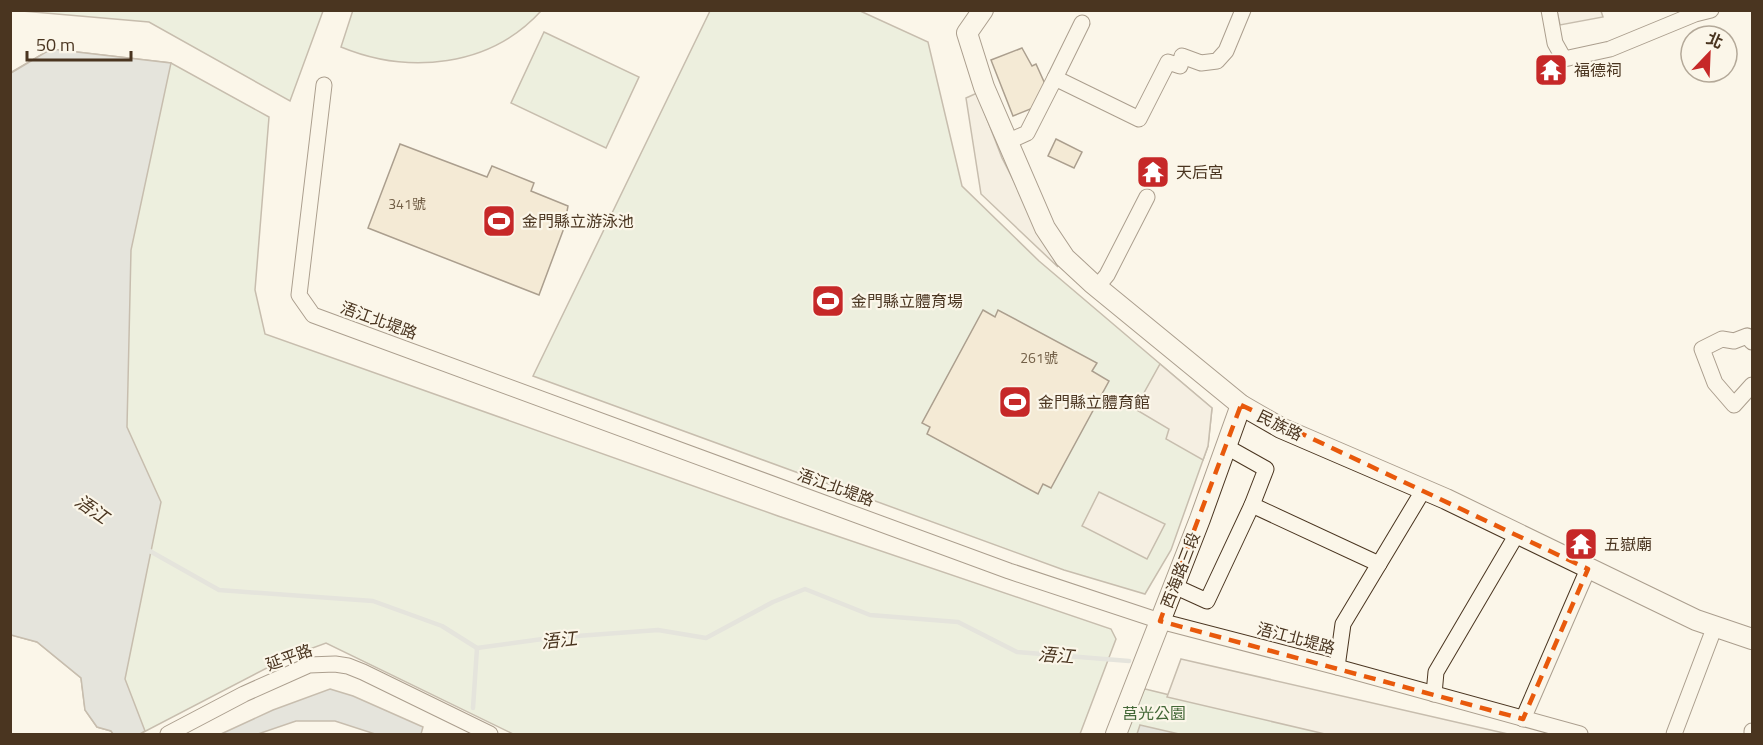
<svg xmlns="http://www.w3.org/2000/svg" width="1763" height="745" font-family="'Titillium Web','Noto Sans TC',sans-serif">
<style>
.green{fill:#dce7d0;stroke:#887966;stroke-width:1.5}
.parking{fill:#ede7d9;stroke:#887966;stroke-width:1.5}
.water{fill:#c9cecd;stroke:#887966;stroke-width:1.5}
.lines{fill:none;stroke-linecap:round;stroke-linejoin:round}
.stream{stroke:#c9cecd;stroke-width:4.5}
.building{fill:#ecdcbc;stroke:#4a3520;stroke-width:1.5}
.minor-casing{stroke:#4a3520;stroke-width:17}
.major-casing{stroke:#4a3520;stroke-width:22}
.minor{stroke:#fbf6e9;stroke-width:15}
.major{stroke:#fbf6e9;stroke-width:20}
.marked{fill:none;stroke:#e8590c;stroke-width:4.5;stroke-dasharray:12 8;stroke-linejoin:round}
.labels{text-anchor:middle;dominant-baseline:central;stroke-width:4.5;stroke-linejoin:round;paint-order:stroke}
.number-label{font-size:14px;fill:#725f47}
.poi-label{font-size:16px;fill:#4a3520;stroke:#fbf6e9;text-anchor:start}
.street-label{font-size:16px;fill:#4a3520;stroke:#fbf6e9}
.park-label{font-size:16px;fill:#436837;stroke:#fbf6e9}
.water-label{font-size:18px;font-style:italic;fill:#4a3520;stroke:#fbf6e9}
</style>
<rect width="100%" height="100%" fill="#fbf6e9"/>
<g class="green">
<path d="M353 10H541V11C490 67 409 75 341 47Z"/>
<path d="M858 10 928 42 962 186 1039 261 1212 408 1208 446 1203 460 1171 550 1145 594 1064 570 533 376 710 11Z"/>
<path d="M22 11H323L290 101 149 22Z"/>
<path d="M544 32 639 77 606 148 511 103Z"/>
<path d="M51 49 171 63 269 117 255 290 265 334 778 516 1111 629 1116 639 1080 734H513L326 643 288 657 140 734H113L111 731 97 727 85 710 81 678 37 642 11 635 10 73Z"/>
<path d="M1141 688 1330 734H1124Z"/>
</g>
<g class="parking">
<path d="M1557 11H1601L1603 17 1560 25Z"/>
<path d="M977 93 1002 158 1058 267 981 194 966 98Z"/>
<path d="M1160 364 1212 408 1208 446 1203 460 1166 439 1169 429 1135 409Z"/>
<path d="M1099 492 1165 524 1147 559 1082 526Z"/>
<path d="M1181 659 1508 734H1325L1167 697Z"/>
</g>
<g class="water">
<path d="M51 49 171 63 131 250 127 427 161 502 125 679 145 731 140 734H113L111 731 97 727 85 710 81 678 37 642 11 635V73Z"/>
<path d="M330 689 353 696 423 727 421 734H375L335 721H296L258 734H221L273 710Z"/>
<path d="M1140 725 1179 734H1137Z"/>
</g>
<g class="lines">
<g class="stream">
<path d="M148 550 219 590 373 601 442 626 477 648 550 638 658 630 706 638 773 602 805 589 870 615 958 622 1017 652 1129 661"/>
<path d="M473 708 477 648"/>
</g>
</g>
<g class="building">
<path d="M1022 48 1032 66 1036 64 1045 84 1033 108 1013 116 991 60Z"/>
<path d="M1056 139 1082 152 1074 168 1048 156Z"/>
<path d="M400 144 487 177 492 166 534 183 531 191 568 206 564 228 539 295 368 228Z"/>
<path d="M983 310 995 317 998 310 1097 363 1092 371 1109 381 1051 488 1043 484 1038 494 927 434 930 427 922 423Z"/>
</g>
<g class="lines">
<g class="minor-casing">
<g id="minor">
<path d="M1549 10 1555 43 1564 59 1610 49 1695 14 1711 10"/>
<path d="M1055 78 1082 23"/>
<path d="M324 85 299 295 313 315 1009 571 1160 621 1337 667 1580 734"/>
<path d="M1007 142 1027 133 1055 78 1139 119 1168 62 1180 66 1182 56 1201 63 1217 61 1226 51 1243 10"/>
<path d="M1097 287 1107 275 1147 197"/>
<path d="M1752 342 1747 336 1734 341 1722 339 1702 349 1715 383 1734 405 1752 385"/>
<path d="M1225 446 1266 469 1252 505 1379 564"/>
<path d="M1174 586 1207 601 1252 505"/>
<path d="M1337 667 1343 624 1424 489"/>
<path d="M1434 694 1436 672 1517 534"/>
<path d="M1523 719 1588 569"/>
<path d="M168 734 244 694 309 665 335 664 348 666 363 672 490 734"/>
<path d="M1674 734 1715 626"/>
<path d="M1752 734V731"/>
</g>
</g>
<g class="major-casing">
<g id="major">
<path d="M983 10 967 33 984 87 1045 228 1065 258 1092 283 1241 405 1281 428 1446 499 1696 620 1752 639"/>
<path d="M1116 734 1200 519 1241 405"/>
</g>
</g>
<use href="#minor" class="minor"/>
<use href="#major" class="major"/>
</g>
<path d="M0 0H1763V745H0ZM1241 405 1588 569 1523 719 1160 621Z" fill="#fbf6e9" fill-opacity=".55" fill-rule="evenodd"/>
<path class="marked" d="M1241 405 1588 569 1523 719 1160 621Z"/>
<defs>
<g id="temple-square" transform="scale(1.725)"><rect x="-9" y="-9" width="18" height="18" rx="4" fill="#c62828" stroke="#fbf6e9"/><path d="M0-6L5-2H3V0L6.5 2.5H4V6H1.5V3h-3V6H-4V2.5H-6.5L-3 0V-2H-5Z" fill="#fff"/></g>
<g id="stadium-square" transform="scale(1.725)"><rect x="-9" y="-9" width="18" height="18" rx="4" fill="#c62828" stroke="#fbf6e9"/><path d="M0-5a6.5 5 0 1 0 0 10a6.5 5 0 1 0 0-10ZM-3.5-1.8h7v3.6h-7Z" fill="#fff"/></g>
</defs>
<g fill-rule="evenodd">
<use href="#temple-square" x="1551" y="70"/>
<use href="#temple-square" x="1153" y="172"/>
<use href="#stadium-square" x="499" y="221"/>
<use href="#stadium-square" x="828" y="301"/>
<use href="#stadium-square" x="1015" y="402"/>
<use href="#temple-square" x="1581" y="544"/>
</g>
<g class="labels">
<g class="number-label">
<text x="407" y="203">341號</text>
<text x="1039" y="357">261號</text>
</g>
<g class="poi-label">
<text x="1574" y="70">福德祠</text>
<text x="1176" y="172">天后宮</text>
<text x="522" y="221">金門縣立游泳池</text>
<text x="851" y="301">金門縣立體育場</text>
<text x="1038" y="402">金門縣立體育館</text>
<text x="1604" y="544">五嶽廟</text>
</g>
<g class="street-label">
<text transform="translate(379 320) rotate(20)">浯江北堤路</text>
<text transform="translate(1280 425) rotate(26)">民族路</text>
<text transform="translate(836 487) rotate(20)">浯江北堤路</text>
<text transform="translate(1180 570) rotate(-69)">西海路三段</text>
<text transform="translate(1296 638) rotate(15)">浯江北堤路</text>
<text transform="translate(289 657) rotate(-20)">延平路</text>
</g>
<g class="park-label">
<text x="1154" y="713">莒光公園</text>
</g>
<g class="water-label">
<text transform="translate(92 509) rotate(35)">浯江</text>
<text transform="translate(559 640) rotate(-6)">浯江</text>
<text transform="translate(1056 655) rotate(5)">浯江</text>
</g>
</g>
<rect width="1763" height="745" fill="none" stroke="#4a3520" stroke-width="24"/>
<g transform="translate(1709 54) rotate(23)"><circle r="28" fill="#fbf6e9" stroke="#b4a999" stroke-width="1.5"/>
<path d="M0-4.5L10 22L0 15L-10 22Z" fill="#c62828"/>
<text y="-9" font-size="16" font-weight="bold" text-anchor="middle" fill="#4a3520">北</text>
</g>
<path d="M27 51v9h104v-9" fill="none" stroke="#4a3520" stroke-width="3"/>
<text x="36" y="51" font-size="18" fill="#4a3520" stroke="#fbf6e9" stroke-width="4.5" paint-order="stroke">50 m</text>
</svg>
